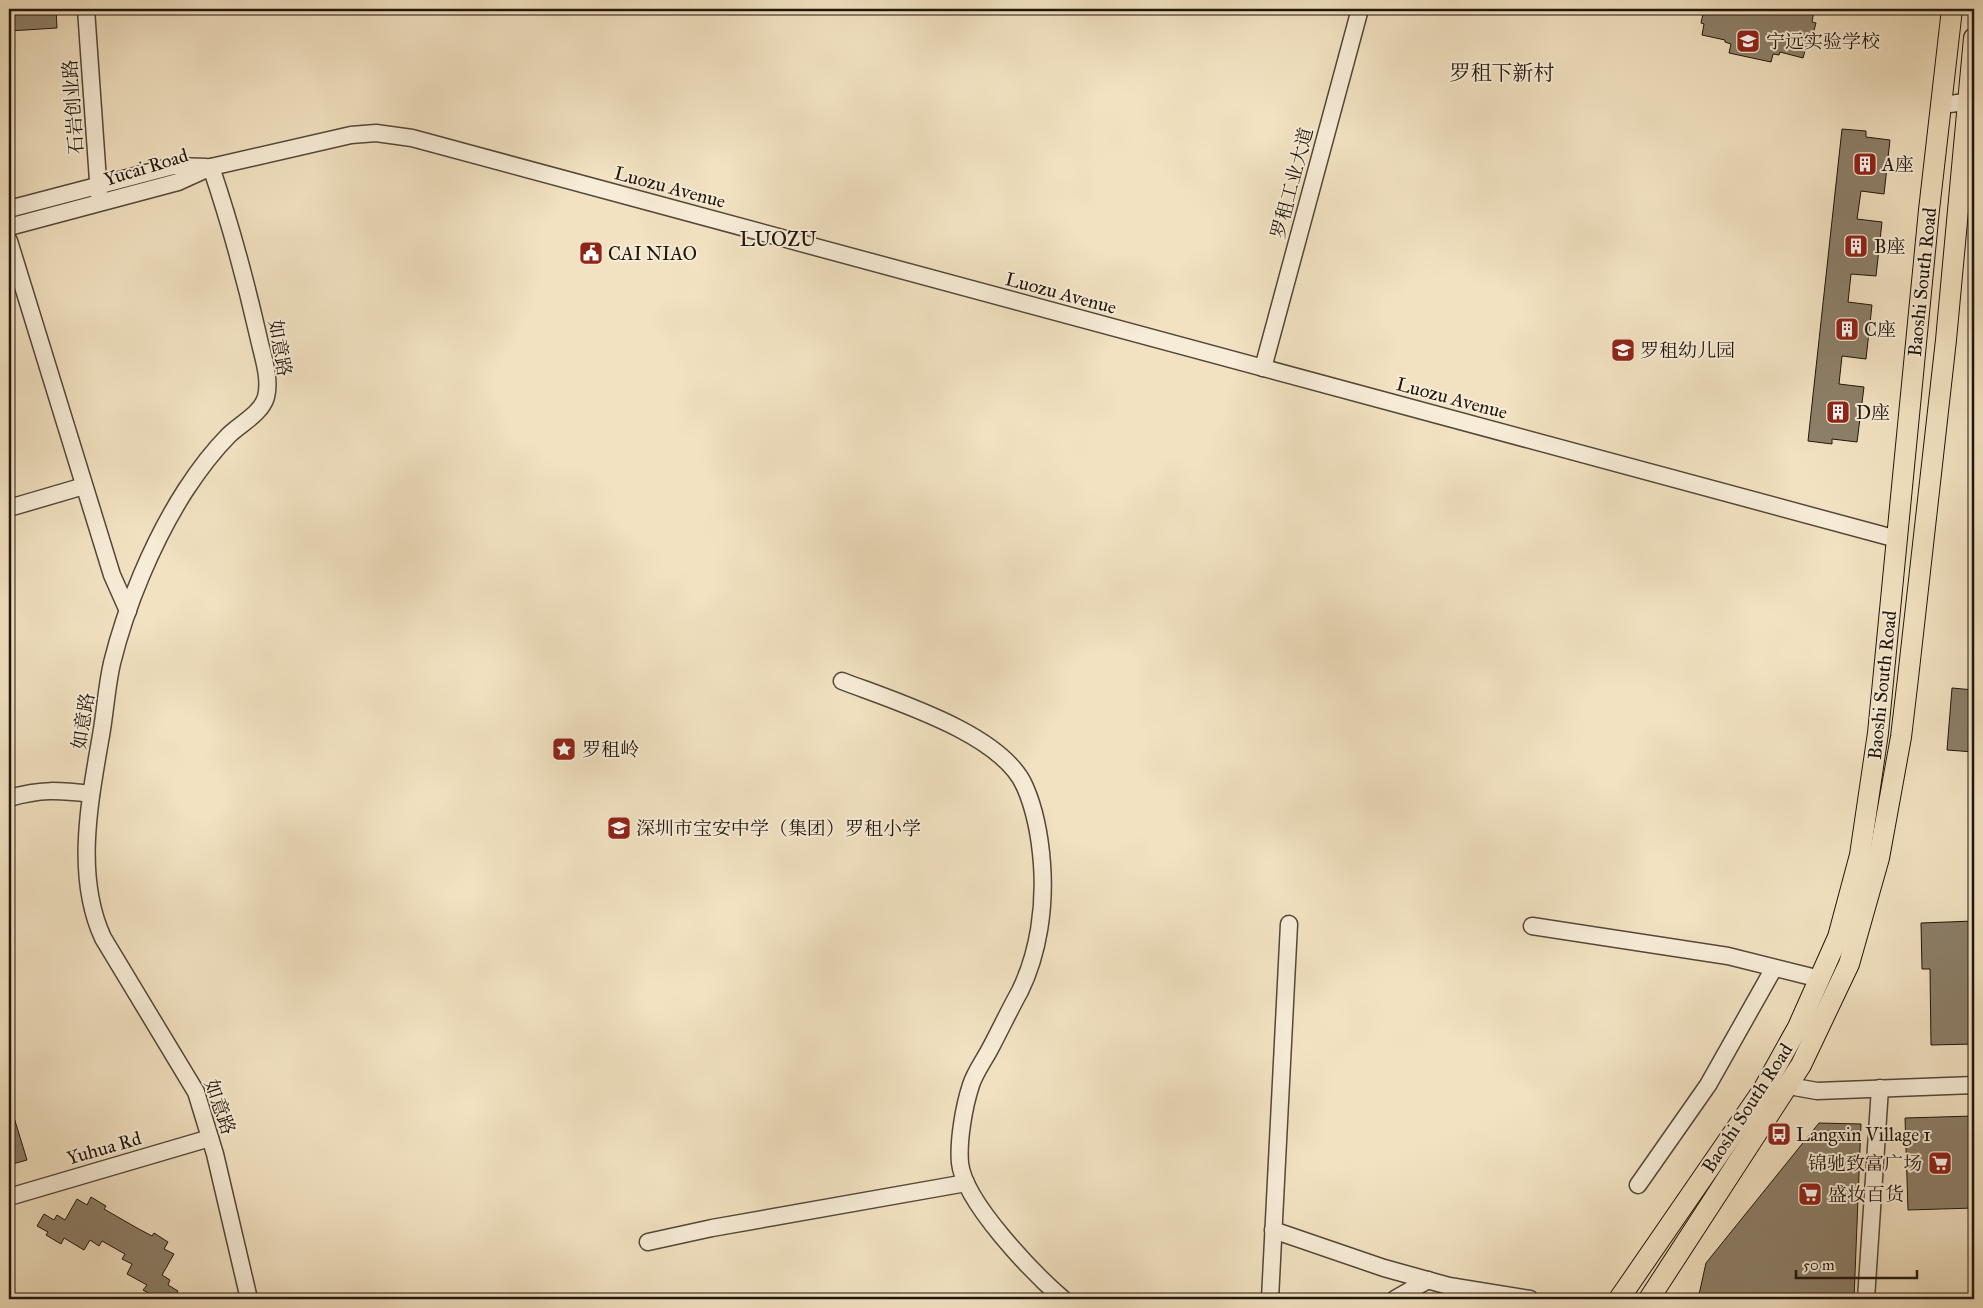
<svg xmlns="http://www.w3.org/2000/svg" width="1983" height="1308" font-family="'IM FELL Great Primer','Noto Serif SC',serif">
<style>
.building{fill:#8d806a;stroke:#20150c}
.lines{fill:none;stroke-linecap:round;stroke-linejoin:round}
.minor-casing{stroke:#544839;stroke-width:19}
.major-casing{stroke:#20150c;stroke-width:22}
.minor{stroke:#f7ecd7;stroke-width:16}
.major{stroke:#f2e2c1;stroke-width:20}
.labels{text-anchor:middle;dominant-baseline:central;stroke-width:4;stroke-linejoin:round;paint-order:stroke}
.poi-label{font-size:19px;fill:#20150c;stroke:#f7ecd7;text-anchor:start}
.street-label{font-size:19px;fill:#20150c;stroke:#f7ecd7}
.quarter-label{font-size:21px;fill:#20150c;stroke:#f7ecd7}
</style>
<rect width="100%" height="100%" fill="#f2e2c1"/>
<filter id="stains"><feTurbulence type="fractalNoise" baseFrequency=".004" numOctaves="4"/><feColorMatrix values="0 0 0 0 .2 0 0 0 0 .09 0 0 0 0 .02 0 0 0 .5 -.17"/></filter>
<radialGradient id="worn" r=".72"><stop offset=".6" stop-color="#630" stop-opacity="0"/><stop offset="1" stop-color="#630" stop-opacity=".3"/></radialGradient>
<g class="building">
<path d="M9 9H56L57 28 9 31Z"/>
<path d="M1704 9H1806L1814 11 1812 22 1816 23 1809 48 1806 47 1803 58 1780 52 1779 55 1773 54 1771 62 1729 53 1731 44 1725 42V40L1702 35 1704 24 1701 23Z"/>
<path d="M1842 129 1866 131V137L1890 140 1884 194 1861 191 1857 219 1882 222 1876 276 1851 274 1848 302 1872 305 1866 359 1842 356 1839 384 1864 387 1857 442 1832 439V444L1808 441Z"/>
<path d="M1952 688 1974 690V752L1947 750Z"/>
<path d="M1974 921V1044L1931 1045 1930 969H1922L1921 923Z"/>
<path d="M9 1111H12L27 1160 9 1165Z"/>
<path d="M1974 1116V1208L1908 1210 1905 1118Z"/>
<path d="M1819 1123 1861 1124 1854 1299H1698L1706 1263Z"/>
<path d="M91 1197 106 1206 104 1209 137 1228 152 1236 154 1233 168 1242 164 1249 174 1254 162 1275 170 1280 168 1285 178 1291 173 1299H159L143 1290 147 1285 127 1274 132 1264 122 1259 125 1254 102 1241 99 1246 90 1240 84 1250 64 1238 61 1244 46 1235 48 1232 37 1226 44 1214 54 1220 57 1215 65 1220 77 1199 87 1205Z"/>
</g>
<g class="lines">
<g class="minor-casing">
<g id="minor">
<path d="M86 9 99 195"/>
<path d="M1941 105 1974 101"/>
<path d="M211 167C230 223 245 278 258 335 262 354 271 378 266 397 261 414 240 424 229 435 212 452 198 471 185 491 153 541 126 606 112 663 106 689 105 716 100 741 89 805 75 877 103 938L196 1092 215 1154 249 1299"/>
<path d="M9 209 173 166 206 167"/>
<path d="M9 227 178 182 211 167 351 135 376 133 412 138 1897 539"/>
<path d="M9 241 112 575 128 611"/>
<path d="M1263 368 1360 9"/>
<path d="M9 508 84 486"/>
<path d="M842 681C894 701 1003 734 1025 787 1036 812 1040 837 1042 864 1045 906 1039 952 1020 991 1010 1009 1001 1028 991 1047 985 1059 975 1072 971 1085 964 1106 958 1141 960 1163 964 1202 1033 1273 1063 1299"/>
<path d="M9 798C41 789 58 790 91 794"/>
<path d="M1532 926 1728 956 1820 979"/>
<path d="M1789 1086 1817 1091 1974 1085"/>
<path d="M1638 1185 1708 1085 1774 968"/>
<path d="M9 1197 210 1138"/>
<path d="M1273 1230 1384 1268 1449 1286 1530 1299"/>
<path d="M648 1242 712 1228 966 1183"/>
<path d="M1270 1299 1289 924"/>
<path d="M1395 1299 1428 1280"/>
<path d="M1866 1299 1880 1088"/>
</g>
</g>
<g class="major-casing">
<g id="major">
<path d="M1619 1299 1763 1090 1798 1027 1838 937 1860 855 1878 733 1929 210 1952 9"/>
<path d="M1649 1299 1801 1065 1849 964 1879 858 1901 737 1908 678 1946 340 1974 38"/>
</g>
</g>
<use href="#minor" class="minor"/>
<use href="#major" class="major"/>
</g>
<defs>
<g id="school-square" transform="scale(1.25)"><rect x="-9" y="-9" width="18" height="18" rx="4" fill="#8f2418" stroke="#f7ecd7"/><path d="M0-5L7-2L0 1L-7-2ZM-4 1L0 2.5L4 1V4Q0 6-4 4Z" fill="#fff"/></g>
<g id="building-square" transform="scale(1.25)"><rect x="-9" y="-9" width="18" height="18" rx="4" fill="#8f2418" stroke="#f7ecd7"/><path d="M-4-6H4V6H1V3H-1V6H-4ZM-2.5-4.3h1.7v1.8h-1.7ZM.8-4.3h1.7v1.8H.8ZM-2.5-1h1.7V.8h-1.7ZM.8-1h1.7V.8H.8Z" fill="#fff"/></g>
<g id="civic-square" transform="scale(1.25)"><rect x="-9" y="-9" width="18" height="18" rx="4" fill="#8f2418" stroke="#f7ecd7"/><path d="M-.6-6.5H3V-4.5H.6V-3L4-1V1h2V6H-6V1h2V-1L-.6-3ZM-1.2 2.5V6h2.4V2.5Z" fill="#fff"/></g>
<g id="sight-square" transform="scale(1.25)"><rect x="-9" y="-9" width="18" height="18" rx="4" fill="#8f2418" stroke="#f7ecd7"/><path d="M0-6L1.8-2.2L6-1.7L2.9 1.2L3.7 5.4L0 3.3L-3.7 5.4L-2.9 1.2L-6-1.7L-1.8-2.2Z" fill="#fff"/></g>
<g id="bus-square" transform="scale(1.25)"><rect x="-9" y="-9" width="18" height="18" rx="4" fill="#8f2418" stroke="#f7ecd7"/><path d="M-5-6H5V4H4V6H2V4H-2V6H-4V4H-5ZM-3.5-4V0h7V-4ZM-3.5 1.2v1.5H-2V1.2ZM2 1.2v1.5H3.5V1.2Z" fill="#fff"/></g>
<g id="supermarket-square" transform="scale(1.25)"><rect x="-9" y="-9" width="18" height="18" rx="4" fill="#8f2418" stroke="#f7ecd7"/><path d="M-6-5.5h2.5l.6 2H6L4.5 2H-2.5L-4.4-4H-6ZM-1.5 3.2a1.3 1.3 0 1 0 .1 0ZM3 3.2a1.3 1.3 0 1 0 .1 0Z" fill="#fff"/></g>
</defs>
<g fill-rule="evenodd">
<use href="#school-square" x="1748" y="41"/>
<use href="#building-square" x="1865" y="164"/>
<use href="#building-square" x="1856" y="246"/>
<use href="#civic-square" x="591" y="253"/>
<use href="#building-square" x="1847" y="329"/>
<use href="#school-square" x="1623" y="350"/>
<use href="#building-square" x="1838" y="412"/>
<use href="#sight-square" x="564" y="749"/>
<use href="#school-square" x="619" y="828"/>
<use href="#bus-square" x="1779" y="1134"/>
<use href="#supermarket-square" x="1940" y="1163"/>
<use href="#supermarket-square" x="1810" y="1194"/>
</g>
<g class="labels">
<g class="poi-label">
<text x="1766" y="41">宁远实验学校</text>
<text x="1882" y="164">A座</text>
<text x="1874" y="246">B座</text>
<text x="608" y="253">CAI NIAO</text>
<text x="1864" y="329">C座</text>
<text x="1640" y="350">罗租幼儿园</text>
<text x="1856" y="412">D座</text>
<text x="582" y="749">罗租岭</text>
<text x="636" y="828">深圳市宝安中学（集团）罗租小学</text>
<text x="1796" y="1134">Langxin Village 1</text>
<text x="1922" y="1163" text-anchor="end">锦驰致富广场</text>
<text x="1828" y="1194">盛妆百货</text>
</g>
<g class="street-label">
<text transform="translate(73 107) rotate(-94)">石岩创业路</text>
<text transform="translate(146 167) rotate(-17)">Yucai Road</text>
<text transform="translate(1292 183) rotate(-75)">罗租工业大道</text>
<text transform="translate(670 187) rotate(15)">Luozu Avenue</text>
<text transform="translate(1922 282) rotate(-84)">Baoshi South Road</text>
<text transform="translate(1061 293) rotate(15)">Luozu Avenue</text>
<text transform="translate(280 348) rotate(80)">如意路</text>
<text transform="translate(1452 398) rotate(15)">Luozu Avenue</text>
<text transform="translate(1882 685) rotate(-84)">Baoshi South Road</text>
<text transform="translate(83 721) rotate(-81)">如意路</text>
<text transform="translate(220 1107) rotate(71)">如意路</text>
<text transform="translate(1747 1108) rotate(-57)">Baoshi South Road</text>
<text transform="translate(104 1148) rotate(-16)">Yuhua Rd</text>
</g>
<g class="quarter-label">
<text x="1502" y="73">罗租下新村</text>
<text x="778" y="239">LUOZU</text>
</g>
</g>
<rect width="1983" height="1308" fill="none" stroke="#f2e2c1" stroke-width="30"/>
<rect x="10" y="10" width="1963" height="1288" fill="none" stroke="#20150c" stroke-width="2.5"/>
<rect x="15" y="15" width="1953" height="1278" fill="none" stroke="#20150c"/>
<path d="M1796 1270v8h121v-8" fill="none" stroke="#20150c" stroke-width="2.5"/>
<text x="1803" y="1270" font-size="15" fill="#20150c" stroke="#f7ecd7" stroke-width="4" paint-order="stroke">50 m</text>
<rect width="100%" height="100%" filter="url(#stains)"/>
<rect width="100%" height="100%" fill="url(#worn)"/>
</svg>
